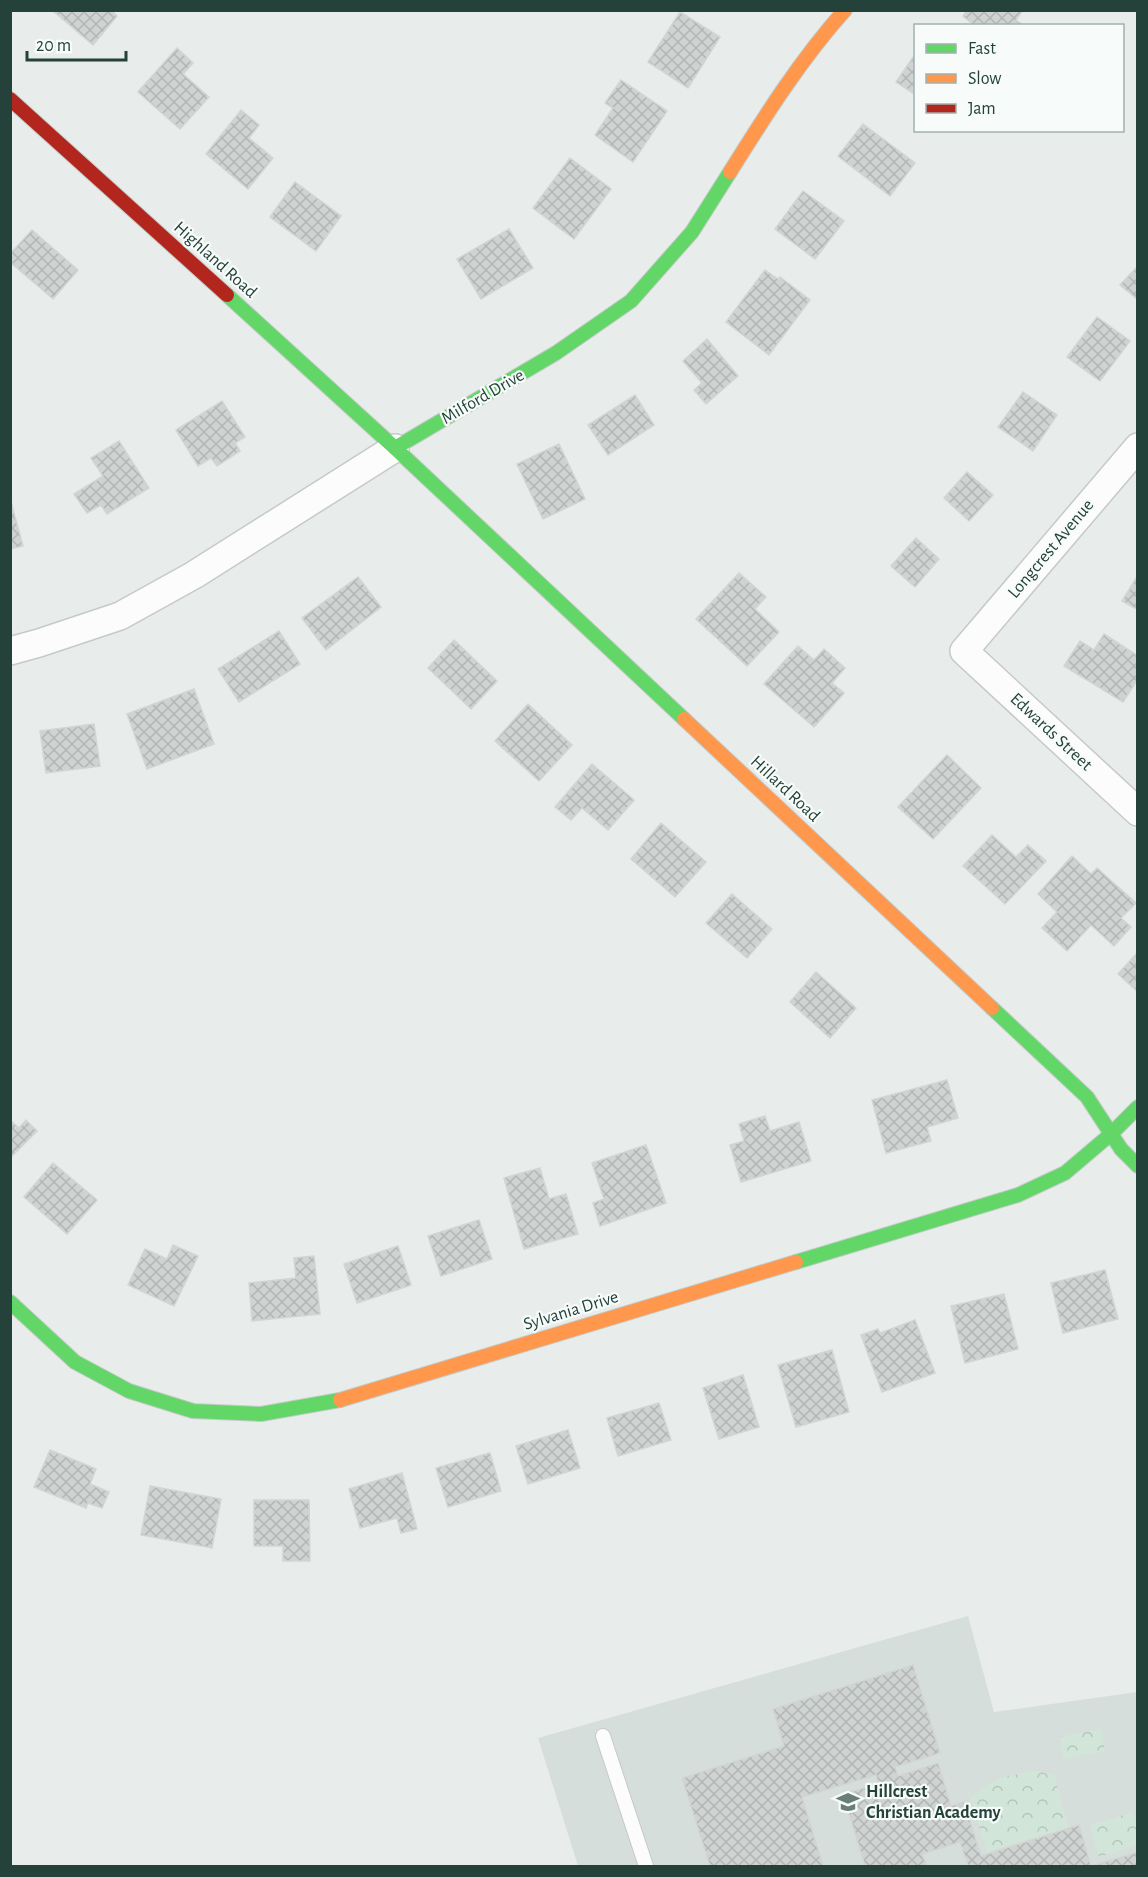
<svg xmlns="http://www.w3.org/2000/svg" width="1148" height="1877" font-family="'Alegreya Sans',sans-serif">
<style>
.built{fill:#d6dedb}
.forest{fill:url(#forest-crowns)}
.building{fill:url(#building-cross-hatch);stroke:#d1d6d4;stroke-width:1.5}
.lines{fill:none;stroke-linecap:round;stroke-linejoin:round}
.lane-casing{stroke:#c5cac8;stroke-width:16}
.street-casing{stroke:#c5cac8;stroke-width:30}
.fast-casing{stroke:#c3cbc8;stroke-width:16}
.slow-casing{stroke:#c3cbc8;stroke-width:16}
.jam-casing{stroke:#c3cbc8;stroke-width:16}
.lane{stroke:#fcfcfc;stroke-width:14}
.street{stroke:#fcfcfc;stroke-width:27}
.fast{stroke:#63d668;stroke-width:14}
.slow{stroke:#ff974d;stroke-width:14}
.jam{stroke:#b3261e;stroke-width:14}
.labels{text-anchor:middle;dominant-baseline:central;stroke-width:4.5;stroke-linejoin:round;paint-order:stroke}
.street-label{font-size:18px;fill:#24423a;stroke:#f7fbf9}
.poi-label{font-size:18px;font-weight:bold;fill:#24423a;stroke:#f7fbf9;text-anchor:start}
</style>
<defs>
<pattern id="forest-crowns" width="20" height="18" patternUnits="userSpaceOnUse" patternTransform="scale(1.5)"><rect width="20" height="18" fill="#d1e6d8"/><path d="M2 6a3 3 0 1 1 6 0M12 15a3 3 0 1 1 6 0" fill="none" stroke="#b3c6ba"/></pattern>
<pattern id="building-cross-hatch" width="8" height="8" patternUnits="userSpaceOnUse" patternTransform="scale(1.5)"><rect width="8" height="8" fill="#cfd4d2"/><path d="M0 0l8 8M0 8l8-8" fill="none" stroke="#b2b7b5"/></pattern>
</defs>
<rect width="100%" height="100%" fill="#e8edeb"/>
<path class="built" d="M968 1616 994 1712 1137 1692V1866H578L538 1738Z"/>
<g class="forest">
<path d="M1101 1729 1105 1751 1064 1759 1060 1737Z"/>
<path d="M1031 1771 1054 1774 1068 1827 987 1852 970 1797 1000 1778Z"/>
<path d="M1133 1812 1137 1826V1845L1099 1857 1090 1825Z"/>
</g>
<g class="building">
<path d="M52 10H111L117 16 93 45Z"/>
<path d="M967 10H1023L1016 20 1024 26H975L963 16Z"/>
<path d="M680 12 720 37 688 88 648 62Z"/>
<path d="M177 48 193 63 183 74 209 97 180 129 138 92Z"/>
<path d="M916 53V95L896 82Z"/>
<path d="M621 80 667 111 633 162 595 135 613 108 605 103Z"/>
<path d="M241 110 259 125 249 138 273 158 248 189 206 154Z"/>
<path d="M863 124 915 163 890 196 838 156Z"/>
<path d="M570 158 611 189 574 239 533 208Z"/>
<path d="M295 182 341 216 316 251 270 217Z"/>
<path d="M803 191 844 221 815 259 775 229Z"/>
<path d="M509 229 533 268 481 299 457 259Z"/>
<path d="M32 230 78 270 53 299 10 262V254Z"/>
<path d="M1138 266V300L1120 285Z"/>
<path d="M765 270 778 279 780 277 810 300 769 355 726 322Z"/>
<path d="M1097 317 1130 341 1100 381 1067 357Z"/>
<path d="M707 339 738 376 706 404 694 390 702 383 683 361Z"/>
<path d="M1023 392 1057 415 1033 451 998 427Z"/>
<path d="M635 395 654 425 608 455 588 425Z"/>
<path d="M222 401 245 437 235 443 240 451 217 466 211 458 198 466 176 430Z"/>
<path d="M119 441 149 488 107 514 101 505 87 513 74 494 103 476 91 458Z"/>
<path d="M559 444 585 499 543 519 517 464Z"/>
<path d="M967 472 993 495 969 521 944 498Z"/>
<path d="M10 498 23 546 10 549Z"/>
<path d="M916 538 939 559 915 587 891 566Z"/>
<path d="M739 573 766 597 755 609 779 632 747 666 696 619Z"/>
<path d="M1138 575V610L1122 601Z"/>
<path d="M358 577 381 607 326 650 302 618Z"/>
<path d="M279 631 300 664 239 702 218 669Z"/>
<path d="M1104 634 1138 656V679L1123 702 1064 666 1080 641 1094 650Z"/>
<path d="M454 640 497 681 471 709 428 668Z"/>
<path d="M798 646 814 660 824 649 845 668 832 683 844 693 814 727 764 684Z"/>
<path d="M194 689 214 744 147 769 127 714Z"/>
<path d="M528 704 572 745 539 781 495 741Z"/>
<path d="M94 724 100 766 46 773 40 731Z"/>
<path d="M947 755 981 788 933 839 898 807Z"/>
<path d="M592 764 634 800 608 830 582 808 571 820 555 807Z"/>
<path d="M661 823 706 862 675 897 631 859Z"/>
<path d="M992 835 1016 857 1028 845 1046 861 1005 904 963 866Z"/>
<path d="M1072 856 1091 874 1097 868 1136 903 1121 918 1131 927 1114 946 1091 925 1067 951 1042 928 1057 912 1038 894Z"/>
<path d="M732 894 772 929 747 958 706 923Z"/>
<path d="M1138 952V992L1118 974Z"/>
<path d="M816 972 856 1008 830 1038 790 1002Z"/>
<path d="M947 1080 958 1118 927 1127 931 1141 886 1153 872 1100Z"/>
<path d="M765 1116 770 1131 799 1122 811 1161 741 1182 730 1145 744 1141 739 1124Z"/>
<path d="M10 1120 19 1128 26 1120 37 1131 10 1158Z"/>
<path d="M646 1145 666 1203 600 1226 593 1203 604 1199 592 1163Z"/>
<path d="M53 1163 97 1200 67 1234 24 1197Z"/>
<path d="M540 1168 549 1199 566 1194 578 1234 524 1249 504 1178Z"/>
<path d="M479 1220 492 1259 441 1276 428 1236Z"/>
<path d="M173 1245 198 1256 174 1306 128 1285 145 1249 167 1259Z"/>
<path d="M398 1246 411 1285 357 1303 344 1264Z"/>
<path d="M314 1256 320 1314 252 1321 249 1283 296 1278 294 1258Z"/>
<path d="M1105 1270 1118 1319 1063 1333 1051 1283Z"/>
<path d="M1004 1294 1018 1349 965 1363 951 1306Z"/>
<path d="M915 1320 935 1373 882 1392 861 1335 878 1329 880 1333Z"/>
<path d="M832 1350 849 1412 796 1427 778 1365Z"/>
<path d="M743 1375 759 1427 719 1439 703 1388Z"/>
<path d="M659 1403 671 1440 618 1456 607 1418Z"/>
<path d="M568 1430 580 1468 528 1484 516 1446Z"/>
<path d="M50 1450 96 1469 90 1484 109 1492 102 1508 88 1503 86 1508 34 1487Z"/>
<path d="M490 1453 501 1491 448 1507 436 1468Z"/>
<path d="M402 1473 417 1529 401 1533 397 1518 360 1528 349 1489Z"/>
<path d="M150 1486 221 1499 212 1548 141 1535Z"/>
<path d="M254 1500H309L310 1561H283V1546H254Z"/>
<path d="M913 1665 940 1753 895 1767 898 1776 938 1763 951 1806 964 1802 981 1856 1079 1825 1091 1866 1138 1852V1866H968L960 1842 922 1854 927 1866H865L843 1794 878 1784 876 1775 802 1797 823 1866H710L682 1778 784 1746 773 1709Z"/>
</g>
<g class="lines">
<g class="lane-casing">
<path id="lane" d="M603 1736 646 1866"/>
</g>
<g class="street-casing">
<g id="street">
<path d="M1138 447 964 651 1138 812"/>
<path d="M10 651 39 643 120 616 194 575 395 448"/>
</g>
</g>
<g class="fast-casing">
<g id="fast">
<path d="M227 295 395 448 684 719"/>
<path d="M395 448 556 353 631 301 692 232 730 172"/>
<path d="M992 1008 1087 1097 1121 1149 1138 1166"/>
<path d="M796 1262 1018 1195 1065 1173 1111 1134 1138 1107"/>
<path d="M10 1302 75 1362 129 1391 193 1411 261 1414 340 1400"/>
</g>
</g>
<g class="slow-casing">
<g id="slow">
<path d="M730 172C765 116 801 59 845 10"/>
<path d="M684 719 992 1008"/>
<path d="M340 1400 796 1262"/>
</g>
</g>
<g class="jam-casing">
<path id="jam" d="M10 99 227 295"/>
</g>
<use href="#lane" class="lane"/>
<use href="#street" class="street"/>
<use href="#fast" class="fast"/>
<use href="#slow" class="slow"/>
<use href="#jam" class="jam"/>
</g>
<defs>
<g id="school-bare" transform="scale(1.8)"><path d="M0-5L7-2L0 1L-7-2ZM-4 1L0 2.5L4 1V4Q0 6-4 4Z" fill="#697e78" stroke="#f7fbf9" stroke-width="2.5" paint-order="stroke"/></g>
</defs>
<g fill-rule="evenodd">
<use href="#school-bare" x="848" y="1802"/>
</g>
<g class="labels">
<g class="street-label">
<text transform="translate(215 260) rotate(42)">Highland Road</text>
<text transform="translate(483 397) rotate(-30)">Milford Drive</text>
<text transform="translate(1051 549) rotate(-50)">Longcrest Avenue</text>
<text transform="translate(1051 732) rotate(43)">Edwards Street</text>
<text transform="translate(785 789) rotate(43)">Hillard Road</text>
<text transform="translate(571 1311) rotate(-17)">Sylvania Drive</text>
</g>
<g class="poi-label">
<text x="866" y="1792">Hillcrest<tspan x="866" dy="21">Christian Academy</tspan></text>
</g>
</g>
<rect width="1148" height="1877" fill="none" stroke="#24423a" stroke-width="24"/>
<rect x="914" y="24" width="210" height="108" fill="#f7fbf9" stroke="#a3b1ad" stroke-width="1.5"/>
<rect x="926" y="44" width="30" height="9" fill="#63d668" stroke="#a3b1ad" stroke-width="1.5"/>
<text x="968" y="54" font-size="18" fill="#24423a">Fast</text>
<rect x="926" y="74" width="30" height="9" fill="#ff974d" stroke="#a3b1ad" stroke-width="1.5"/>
<text x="968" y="84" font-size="18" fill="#24423a">Slow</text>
<rect x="926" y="104" width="30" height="9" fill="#b3261e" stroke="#a3b1ad" stroke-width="1.5"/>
<text x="968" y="114" font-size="18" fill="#24423a">Jam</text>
<path d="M27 51v9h99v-9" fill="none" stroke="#24423a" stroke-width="3"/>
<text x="36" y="51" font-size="18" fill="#24423a" stroke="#f7fbf9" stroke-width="4.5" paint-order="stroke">20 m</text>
</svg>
